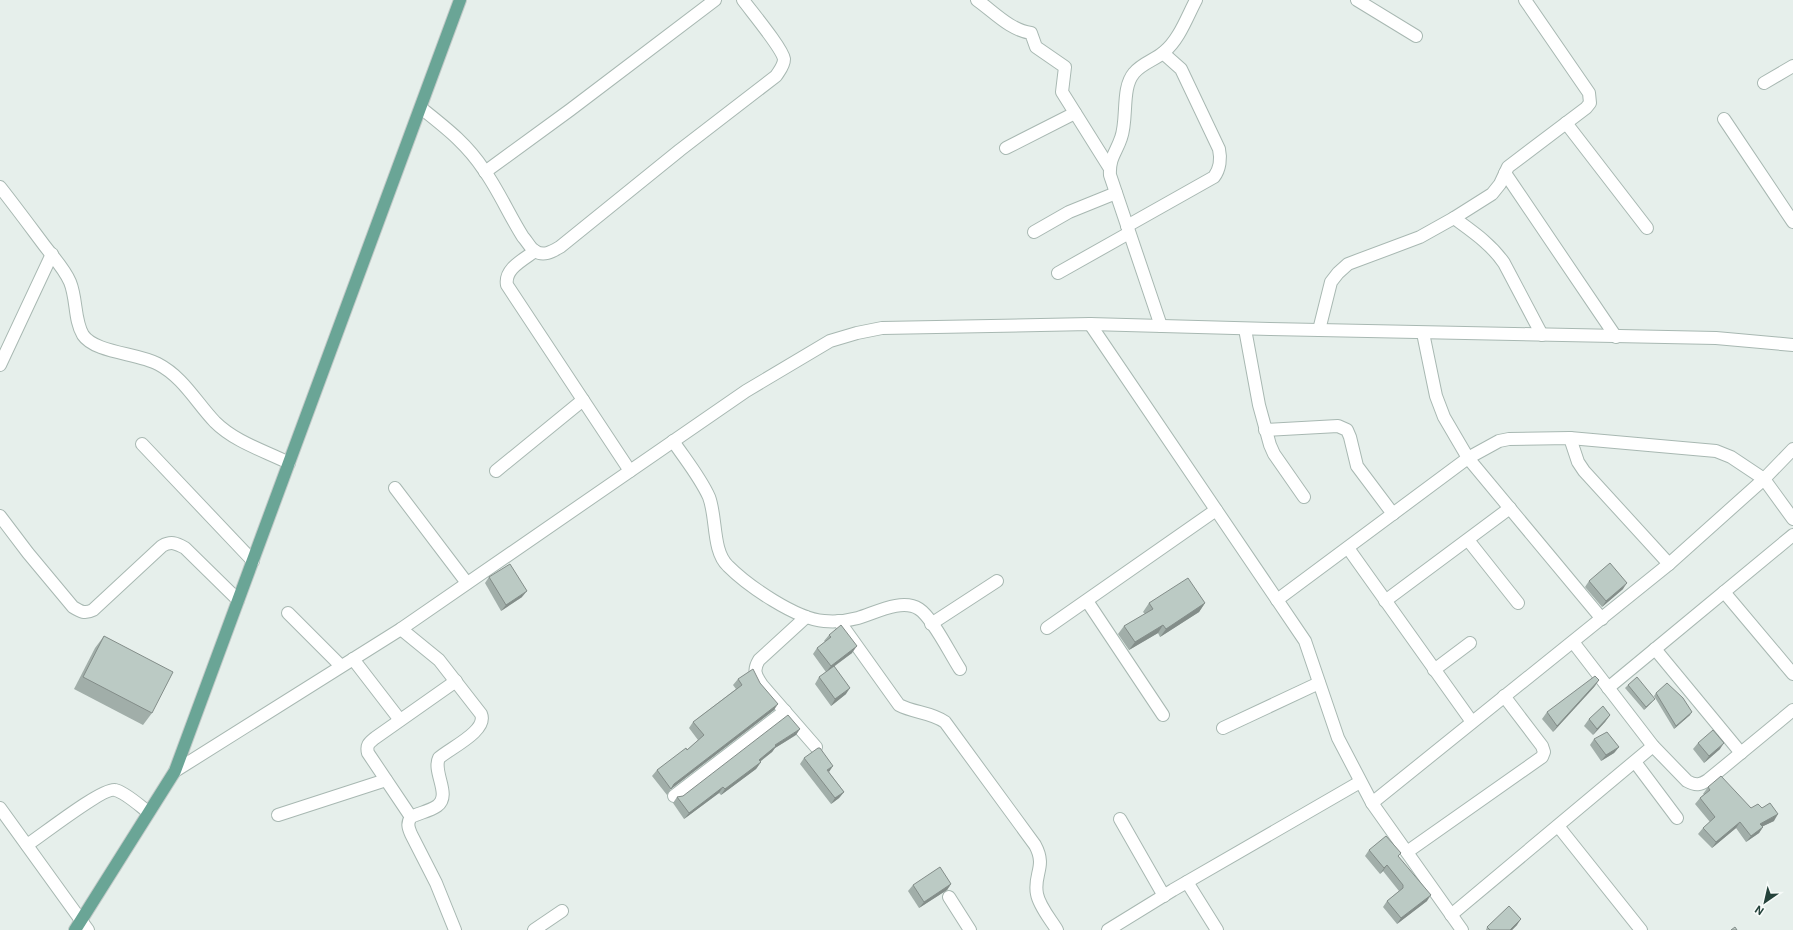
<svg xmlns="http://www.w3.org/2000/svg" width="1793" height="930" font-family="Roboto,sans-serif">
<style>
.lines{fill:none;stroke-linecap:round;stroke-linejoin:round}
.minor-casing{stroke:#a8b8b2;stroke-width:14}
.major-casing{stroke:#c2cac8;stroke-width:14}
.minor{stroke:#fff;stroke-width:12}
.major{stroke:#6aa596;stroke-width:12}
.wall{fill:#a1aea9}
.shaded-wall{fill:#838d89}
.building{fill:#bbcac4;stroke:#838d89}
</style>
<rect width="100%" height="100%" fill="#e6efeb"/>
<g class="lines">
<g class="minor-casing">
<g id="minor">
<path d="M977 0C994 12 1010 30 1031 33L1036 47 1065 67 1062 92 1109 167"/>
<path d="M1357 0 1416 36"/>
<path d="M1525 0 1589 93 1590 103 1586 108 1508 167 1500 184 1492 194 1454 218C1473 232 1491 244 1504 263L1542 335"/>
<path d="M1764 83 1793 66"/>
<path d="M421 108C446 128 466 143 484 170 499 191 509 215 523 237 527 241 530 248 535 251 544 257 553 251 560 247L680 150 776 76C779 71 784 66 784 59 782 48 751 11 743 0"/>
<path d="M1724 119 1793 222"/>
<path d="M1566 123 1647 228"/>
<path d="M1006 148 1075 113"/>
<path d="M485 172 570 110 715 0"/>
<path d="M1505 173 1616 337"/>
<path d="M0 187C15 206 29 225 44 245 53 257 64 268 70 282 77 299 74 320 83 335 95 353 138 353 158 364 183 377 196 402 215 422 235 442 265 451 289 463"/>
<path d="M1127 226 1214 177C1220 169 1221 158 1219 149L1181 69 1163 53"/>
<path d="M1034 232 1069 212 1116 193"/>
<path d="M535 251C523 260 504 269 507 285L630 471"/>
<path d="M1058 273 1129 233"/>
<path d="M1090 324 1305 641 1338 738 1372 803 1462 930"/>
<path d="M1161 326 1110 175C1109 158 1116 153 1121 138 1128 119 1121 88 1134 73 1142 63 1155 60 1164 52 1179 40 1187 17 1196 0"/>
<path d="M1245 329 1259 405 1270 445 1274 454 1304 497"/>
<path d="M1319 330 1331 282 1338 273 1348 264 1420 237 1454 218"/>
<path d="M1423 333 1436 396 1444 417 1468 458 1602 619"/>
<path d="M0 365 52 254"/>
<path d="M1265 430 1338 426 1347 430 1350 437 1357 466 1393 514"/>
<path d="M1570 438 1716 451 1731 457 1764 479 1793 519"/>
<path d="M673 441C685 459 700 477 709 497 717 518 712 551 728 566 748 586 796 619 824 621 835 622 847 621 858 618 875 613 902 598 919 609 933 618 950 654 960 669"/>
<path d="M142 444 253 561"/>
<path d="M496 471 583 400"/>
<path d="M395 488 467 583"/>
<path d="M0 516 28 553 73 607C81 612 85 614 93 610L162 546C171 541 176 543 185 548L238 600"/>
<path d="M1468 540 1518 603"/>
<path d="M1348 548 1472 722"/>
<path d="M1724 592 1793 674"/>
<path d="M1277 600 1468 458 1499 441 1509 439 1570 438 1578 462 1584 471 1669 564"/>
<path d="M1087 601 1163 715"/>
<path d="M1385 601 1510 508"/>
<path d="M288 613 341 666"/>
<path d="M806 617 759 660C753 670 755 675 762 685L816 747"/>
<path d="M839 621 899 705C914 713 931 712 945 722L1035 845C1047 867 1033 874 1037 894 1039 906 1051 920 1057 930"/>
<path d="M931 624 997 581"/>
<path d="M1047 628 1216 510"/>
<path d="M401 629 439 660 481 714C488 731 450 748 439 758 432 772 452 795 437 806 430 811 419 813 411 817 407 823 408 827 411 834L436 883 455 930"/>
<path d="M1573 642 1653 746 1687 781C1696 786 1700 785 1708 780L1793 710"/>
<path d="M1655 649 1741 753"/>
<path d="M353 659 400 720"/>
<path d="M1434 670 1470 643"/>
<path d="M1608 688 1793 535"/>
<path d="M1223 728 1319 683"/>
<path d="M1635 762 1677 818"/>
<path d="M175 771 401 629 746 391 830 341 857 333 882 328 1090 324 1270 329 1716 338 1793 345"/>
<path d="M674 796 785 711"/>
<path d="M1372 803 1669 564 1764 479 1793 449"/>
<path d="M0 808 88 930"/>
<path d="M278 815 386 780"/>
<path d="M411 817 368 753C366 745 369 743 375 738L456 681"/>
<path d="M1120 819 1164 896"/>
<path d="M1558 826 1641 930"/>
<path d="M27 845C41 836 103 787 115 790 125 792 140 806 148 812"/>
<path d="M1407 852 1542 757 1544 752 1542 746 1504 696"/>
<path d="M1187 882 1217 930"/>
<path d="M949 897 970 930"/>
<path d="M1451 915 1653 746"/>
<path d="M534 930 562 911"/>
<path d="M1108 930 1173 890 1360 782"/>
</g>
</g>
<g class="major-casing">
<path id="major" d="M75 930 175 771 460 0"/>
</g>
<use href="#minor" class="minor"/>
<use href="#major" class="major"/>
</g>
<g class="wall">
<path d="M489 577 522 597 501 611 485 583Z"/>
<path d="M1589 581 1623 589 1602 607 1585 587Z"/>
<path d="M1149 603H1205L1199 612 1160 637 1158 633 1129 650 1118 634 1124 626 1145 614 1143 612Z"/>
<path d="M829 635 852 653 827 672 846 694 831 706 815 684 819 677 826 672 813 654 817 648 825 642 824 641Z"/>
<path d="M104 636 152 713 143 725 74 689 95 648Z"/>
<path d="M738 679 774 710 671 789 667 795 652 776 657 770 687 750 698 740 689 728 693 722 736 689 733 685Z"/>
<path d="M1628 685 1652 702 1644 710 1625 688Z"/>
<path d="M1595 686 1553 732 1542 719 1547 712Z"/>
<path d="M1656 693 1690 715 1674 729 1654 696Z"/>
<path d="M1610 715 1605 722 1593 735 1584 726 1589 719Z"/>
<path d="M796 735 775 748 772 752 760 762H761L756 769 721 795 719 793 684 819 673 803 677 797 683 796Z"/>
<path d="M1594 739 1619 747 1614 753 1601 761 1590 745Z"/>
<path d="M1698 743 1720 749 1704 763 1693 749Z"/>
<path d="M804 758 829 772 844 792 839 798 831 804 800 764Z"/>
<path d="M1708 787 1751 808 1774 821 1763 826V827L1759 833 1746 842 1736 828 1712 848 1698 834 1703 828 1710 822 1695 804 1700 798 1704 794H1703Z"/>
<path d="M1369 850 1399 857 1427 901 1397 924 1383 907 1387 901 1399 891 1383 871 1380 874 1365 856Z"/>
<path d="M951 884 947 890 919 908 908 891 913 885Z"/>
<path d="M1517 925 1512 930H1486L1487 927Z"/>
</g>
<g class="shaded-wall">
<path d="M1627 583 1623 589 1602 607 1606 601Z"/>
<path d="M527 591 522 597 501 611 506 605Z"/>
<path d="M1205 603 1199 612 1160 637 1166 629Z"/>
<path d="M1163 625 1158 633 1129 650 1135 642Z"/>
<path d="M857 646 852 653 826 672 831 666Z"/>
<path d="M1599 680 1595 686 1553 732 1557 726Z"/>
<path d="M850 688 846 694 831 706 835 699Z"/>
<path d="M1655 699 1644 710 1646 707Z"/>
<path d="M778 704 774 710 671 789 674 784Z"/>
<path d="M1692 712 1690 715 1674 729 1676 726Z"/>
<path d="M1610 715 1605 722 1593 735 1597 729Z"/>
<path d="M800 729 796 735 775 748 772 752 754 766 759 760 775 745Z"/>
<path d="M1724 743 1720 749 1704 763 1709 756Z"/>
<path d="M1619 747 1614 753 1601 761 1606 755Z"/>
<path d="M761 762 756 769 721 795 725 789Z"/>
<path d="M833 766 829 772 827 770Z"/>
<path d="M723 787 719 793 684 819 689 813Z"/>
<path d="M844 792 839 798 831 804 835 798Z"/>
<path d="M1778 814 1774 821 1755 830 1760 824Z"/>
<path d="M1740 822 1736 828 1712 848 1716 842Z"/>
<path d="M1763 827 1759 833 1746 842 1751 836Z"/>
<path d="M1387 865 1383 871 1380 874 1384 868Z"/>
<path d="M951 884 947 890 919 908 924 902Z"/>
<path d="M1431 895 1427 901 1397 924 1401 918Z"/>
<path d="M1521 919 1517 925 1512 930H1510Z"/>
</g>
<g class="building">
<path d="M1610 563 1627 583 1606 601 1589 581Z"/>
<path d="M510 564 527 591 506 605 489 577Z"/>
<path d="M1188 578 1205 603 1166 629 1163 625 1135 642 1124 626 1153 609 1149 603Z"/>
<path d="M841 625 857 646 831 666 817 648 831 637 829 635Z"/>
<path d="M104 636 173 672 152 713 83 677Z"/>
<path d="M834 666 850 688 835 699 819 677Z"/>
<path d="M753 669 760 683 778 704 674 784 671 789 657 770 686 748 687 750 704 735 693 722 742 685 738 679Z"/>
<path d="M1595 676 1599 680 1557 726 1547 712Z"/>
<path d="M1637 677 1655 699 1646 707 1628 685Z"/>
<path d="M1667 683 1683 698 1692 712 1676 726 1656 693Z"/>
<path d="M1603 706 1610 715 1597 729 1589 719Z"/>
<path d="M788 715 800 729 775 745 776 746 759 760 761 762 725 789 723 787 689 813 677 797 683 796Z"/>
<path d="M1713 730 1724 743 1709 756 1698 743Z"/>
<path d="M1607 732 1619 747 1606 755 1594 739Z"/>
<path d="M818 748H820L833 766 827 770 844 792 835 798 804 758Z"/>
<path d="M1721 776 1751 808 1758 804 1762 808 1770 803 1778 814 1760 824 1763 827 1751 836 1740 822 1716 842 1703 828 1715 817 1700 798 1710 790 1708 787Z"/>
<path d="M1386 836 1401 853 1398 856 1431 895 1401 918 1387 901 1403 888V885L1387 865 1384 868 1369 850Z"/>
<path d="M940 867 951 884 924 902 913 885Z"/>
<path d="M1509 906 1521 919 1510 930H1490L1487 927Z"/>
<path d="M1735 927 1737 930H1731Z"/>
</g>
<g transform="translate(1765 902) rotate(214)" stroke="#f7fbf9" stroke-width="3" paint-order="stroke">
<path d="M0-3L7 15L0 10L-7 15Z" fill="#24423a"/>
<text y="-6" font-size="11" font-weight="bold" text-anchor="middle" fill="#24423a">N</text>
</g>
</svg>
